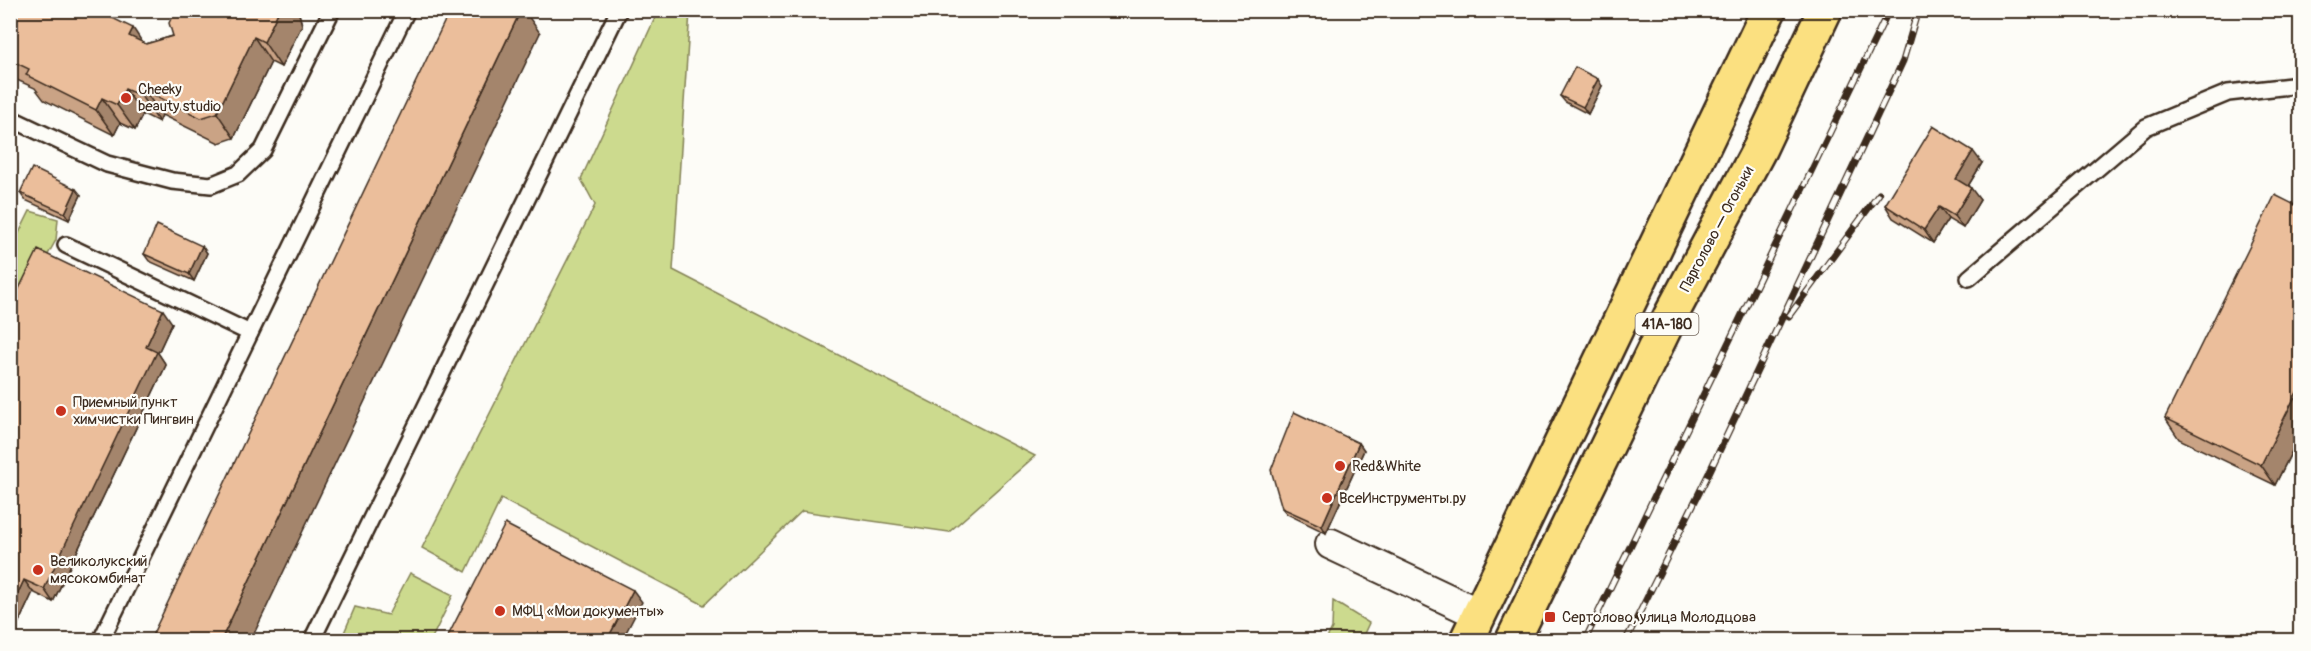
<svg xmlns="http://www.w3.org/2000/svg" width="2311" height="651" font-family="Pangolin,sans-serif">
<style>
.green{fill:#ccda8e;stroke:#848256;stroke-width:1.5}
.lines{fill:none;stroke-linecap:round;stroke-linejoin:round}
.lane-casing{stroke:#3b2a1e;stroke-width:20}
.street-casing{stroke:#3b2a1e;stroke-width:34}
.primary-casing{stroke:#3b2a1e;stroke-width:38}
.lane{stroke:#fdfcf7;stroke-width:15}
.street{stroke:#fdfcf7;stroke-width:30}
.primary{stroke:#fbe080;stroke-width:33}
.rail-casing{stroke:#3b2a1e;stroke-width:7}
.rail{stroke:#fdfcf7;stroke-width:4.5;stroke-dasharray:14;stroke-linecap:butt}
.wall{fill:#caa385;stroke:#3b2a1e;stroke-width:1.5}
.shaded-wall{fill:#a4856c;stroke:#3b2a1e;stroke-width:1.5}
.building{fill:#ebbe9b;stroke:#3b2a1e;stroke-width:1.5}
.poi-dot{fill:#c8321e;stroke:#fdfcf7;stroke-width:2}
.labels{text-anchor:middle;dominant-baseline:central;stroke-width:4.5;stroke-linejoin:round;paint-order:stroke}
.shield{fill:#fdfcf7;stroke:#75695f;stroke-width:1.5}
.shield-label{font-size:14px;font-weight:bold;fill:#3b2a1e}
.poi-label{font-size:15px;fill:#3b2a1e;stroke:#fdfcf7;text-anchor:start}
.street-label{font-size:15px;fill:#3b2a1e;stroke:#fdfcf7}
</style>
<rect width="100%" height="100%" fill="#fdfcf7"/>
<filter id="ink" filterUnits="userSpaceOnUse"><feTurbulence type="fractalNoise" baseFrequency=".0167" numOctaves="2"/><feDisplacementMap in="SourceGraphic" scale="12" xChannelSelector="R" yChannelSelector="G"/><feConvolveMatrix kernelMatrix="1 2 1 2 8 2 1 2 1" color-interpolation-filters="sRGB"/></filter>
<g filter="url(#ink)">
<g class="green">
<path d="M662 11H690L673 270 1035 456 949 532 802 511 704 605 501 499 466 572 422 548 595 205 581 179 655 18Z"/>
<path d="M30 211 58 219 56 240 11 321V243H14Z"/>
<path d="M410 573 453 595 431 640H341L355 607 388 615Z"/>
<path d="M1333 601 1369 623 1361 640H1326L1332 628Z"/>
</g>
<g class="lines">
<g class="lane-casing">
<g id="lane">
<path d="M10 118 107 164 172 181 211 185 238 174 263 150 332 10"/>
<path d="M66 245 250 333"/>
<path d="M1969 278 2146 127 2228 93 2300 85"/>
<path d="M101 640 407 10"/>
<path d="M312 640 619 10"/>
</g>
</g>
<g class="street-casing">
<path id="street" d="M1331 544 1479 614"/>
</g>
<g class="primary-casing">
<g id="primary">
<path d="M1467 640 1769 10"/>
<path d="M1513 640 1670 317 1760 148 1825 10"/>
</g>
</g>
<use href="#lane" class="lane"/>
<use href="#street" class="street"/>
<use href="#primary" class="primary"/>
<g class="rail-casing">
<g id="rail">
<path d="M1789 316 1879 194"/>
<path d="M1585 640 1889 10"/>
<path d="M1626 640 1708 475 1903 61 1918 10"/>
</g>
</g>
<use href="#rail" class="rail"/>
</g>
<g class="wall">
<path d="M10 10 143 43 146 44 173 36 175 10H298L302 25 281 67 271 62 234 138 219 143 162 115 159 122 143 114 135 130 120 123 114 135 44 100 35 88 17 80 14 86 10 84Z"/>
<path d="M1602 86 1588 114 1565 102 1560 96Z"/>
<path d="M1982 163 1968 186 1980 200 1963 228 1948 219 1933 243 1893 218 1885 205Z"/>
<path d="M20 193 81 195 69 220 25 200Z"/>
<path d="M2301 208V433L2275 485 2179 439 2165 418Z"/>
<path d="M202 246 207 253 194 281 149 261 144 254Z"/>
<path d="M10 307 172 323 158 353 166 365 53 602 33 592 17 626 10 623Z"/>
<path d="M1359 443 1364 450 1326 533 1287 514 1282 508Z"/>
</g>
<g class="shaded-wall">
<path d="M279 10H298L302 25 281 67 264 42Z"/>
<path d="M521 10H524L540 33 251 640H221Z"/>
<path d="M133 28 150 54 129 36Z"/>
<path d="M254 37 271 62 234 138 217 113Z"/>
<path d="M10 70 17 80 14 86 10 81Z"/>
<path d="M1598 79 1602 86 1588 114 1583 107Z"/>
<path d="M125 89 143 114 135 130 117 105Z"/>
<path d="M144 90 162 115 159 122 141 96Z"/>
<path d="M102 98 120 123 114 135 96 110Z"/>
<path d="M1973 151 1982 163 1965 191 1956 179Z"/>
<path d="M1971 188 1980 200 1963 228 1954 216Z"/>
<path d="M76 189 81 195 69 220 65 213Z"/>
<path d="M1939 207 1948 219 1933 243 1924 230Z"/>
<path d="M202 246 207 253 194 281 189 274Z"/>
<path d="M163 310 172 323 158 353 166 365 53 602 44 589 146 347Z"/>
<path d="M2301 384V433L2275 485 2261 465Z"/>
<path d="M1359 443 1364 450 1326 533 1322 526Z"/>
<path d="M24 580 33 592 17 626 10 616V610Z"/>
<path d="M633 590 642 602 622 640H607Z"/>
</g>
<g class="building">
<path d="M10 10H96L133 28 129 36 146 44 173 36 169 23 175 10H279L264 42 254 37 217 113 201 118 144 90 141 96 125 89 117 105 102 98 96 110 26 75 29 69 10 60Z"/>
<path d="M450 10H521L221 640H150Z"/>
<path d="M1575 67 1598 79 1583 107 1560 96Z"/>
<path d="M1933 126 1973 151 1956 179 1971 188 1954 216 1939 207 1924 230 1885 205Z"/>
<path d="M32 168 76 189 65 213 20 193Z"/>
<path d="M2275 195 2301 208V384L2261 465 2165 418Z"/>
<path d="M157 225 202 246 189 274 144 254Z"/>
<path d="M38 250 163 310 146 347 157 352 44 589 24 580 10 610V307Z"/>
<path d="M1294 412 1359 443 1322 526 1282 508 1271 470Z"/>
<path d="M505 524 633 590 607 640H446Z"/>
</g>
</g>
<g class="poi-dot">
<circle cx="126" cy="98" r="6"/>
<circle cx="61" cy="411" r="6"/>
<circle cx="1340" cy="466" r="6"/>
<circle cx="1327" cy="498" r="6"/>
<circle cx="38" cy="570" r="6"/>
<circle cx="500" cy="611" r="6"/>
<rect x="1544" y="611" width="12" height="12" rx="3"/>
</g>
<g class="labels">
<rect class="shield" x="1635.5" y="313" width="63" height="22" rx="4.5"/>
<g class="shield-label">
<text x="1667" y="324">41А-180</text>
</g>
<g class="poi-label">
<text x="138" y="89">Cheeky<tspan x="138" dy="17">beauty studio</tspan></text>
<text x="73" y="402">Приемный пункт<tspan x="73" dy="17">химчистки Пингвин</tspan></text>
<text x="1352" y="466">Red&amp;White</text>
<text x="1339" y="498">ВсеИнструменты.ру</text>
<text x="50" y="561">Великолукский<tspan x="50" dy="17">мясокомбинат</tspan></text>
<text x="512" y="611">МФЦ «Мои документы»</text>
<text x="1562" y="617">Сертолово, улица Молодцова</text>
</g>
<g class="street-label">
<text transform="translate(1717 229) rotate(-62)">Парголово — Огоньки</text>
</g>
</g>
<rect width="2311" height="651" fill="none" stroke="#fdfcf7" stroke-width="36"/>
<rect x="18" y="18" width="2275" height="615" fill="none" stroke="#3b2a1e" stroke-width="2" filter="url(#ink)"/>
</svg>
